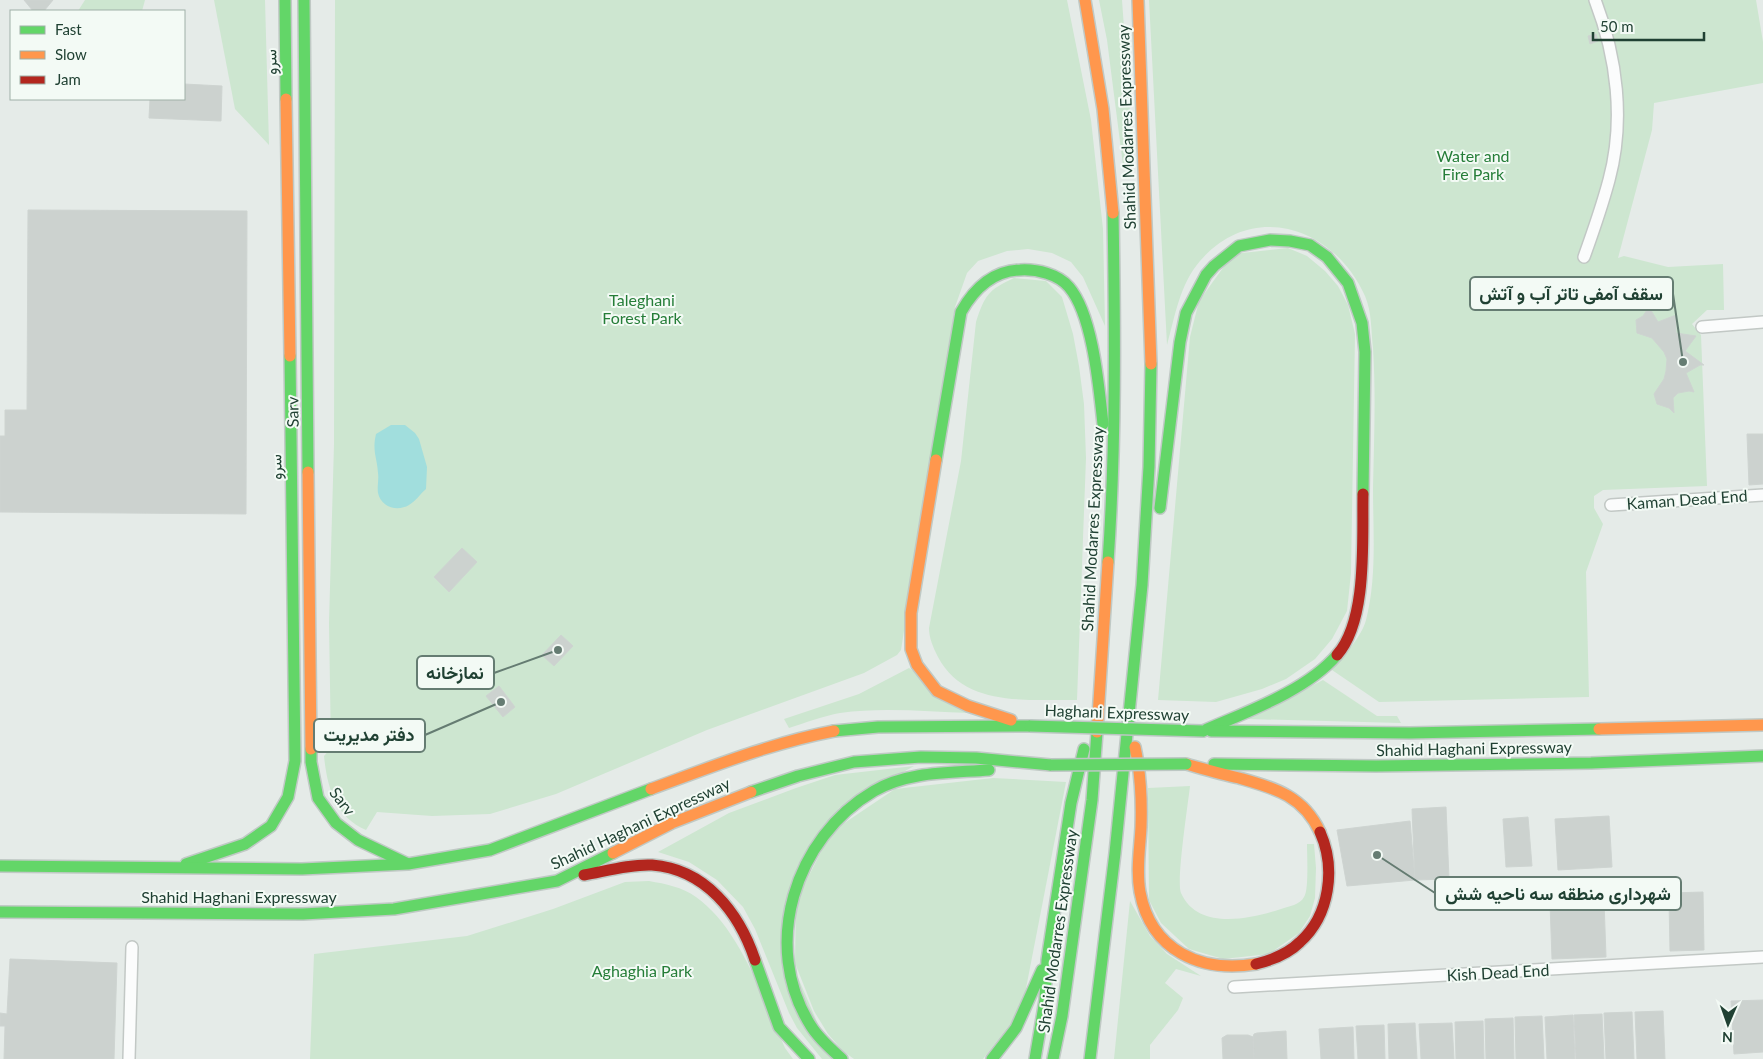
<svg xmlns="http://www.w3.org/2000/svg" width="1763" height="1059" font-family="Lato,Vazirmatn,sans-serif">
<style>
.green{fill:#cde6d0}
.water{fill:#a1dedd}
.building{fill:#ccd2cf;stroke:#ced4d1}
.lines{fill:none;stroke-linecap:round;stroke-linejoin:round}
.street-casing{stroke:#c2c8c5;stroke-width:14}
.fast-casing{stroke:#c0c9c5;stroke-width:14}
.slow-casing{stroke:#c0c9c5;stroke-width:14}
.jam-casing{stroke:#c0c9c5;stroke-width:14}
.street{stroke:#fbfcfc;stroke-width:11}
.fast{stroke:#63d668;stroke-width:11}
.slow{stroke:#ff974d;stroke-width:11}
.jam{stroke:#b3261e;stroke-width:11}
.fast-bridge-casing{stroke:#bcc7c3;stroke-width:14;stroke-linecap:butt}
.fast-bridge{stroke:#63d668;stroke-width:11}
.labels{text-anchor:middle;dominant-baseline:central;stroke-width:4;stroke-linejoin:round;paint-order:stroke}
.street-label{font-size:16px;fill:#204133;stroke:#f3faf5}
.park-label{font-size:16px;fill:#257d38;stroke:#f3faf5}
.leader{fill:none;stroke:#657c72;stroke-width:2}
.callout-dot{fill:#657c72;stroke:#f3faf5;stroke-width:2}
.callout{fill:#f3faf5;stroke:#657c72;stroke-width:2}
.callout-label{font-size:18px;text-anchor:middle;font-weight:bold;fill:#204133}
</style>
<rect width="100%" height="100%" fill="#e5ebe8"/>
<g class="green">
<path d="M85 0H145L142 11H78Z"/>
<path d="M214 0H265L269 145 235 109Z"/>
<path d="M335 0H1067L1091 120 1103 229 1105 326 1083 277 1071 262 1052 253 1028 249 1007 251 978 261 967 273 955 307 901 650 897 655 864 673 707 730 556 794 490 814 432 816 377 812 366 830C335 817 327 786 324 756L331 748 329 623 334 444Z"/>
<path d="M1099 0H1122L1134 167 1123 165 1107 40Z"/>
<path d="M1149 0H1756L1763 42V83L1654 103 1652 130 1618 258 1624 256 1668 267 1723 264 1724 310H1707L1692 324 1701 335 1707 486 1603 490 1594 496V508L1603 524 1586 572 1589 697 1379 702 1332 670C1343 657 1362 636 1366 620 1377 578 1373 531 1373 488 1374 441 1376 395 1373 348 1371 331 1372 312 1365 296 1335 228 1253 199 1200 261 1180 284 1175 316 1167 345Z"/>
<path d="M1288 248 1307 256 1325 271 1338 286 1348 305 1355 334 1351 573 1347 611 1332 639 1315 659 1286 679 1262 689 1216 702 1158 700 1190 337 1199 301 1233 254Z"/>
<path d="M1014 278 1046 281 1062 297 1073 334 1079 366 1084 404 1086 458 1077 700C1028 699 965 708 938 657 933 647 929 638 929 628L961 461 976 322C985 295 988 290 1014 278Z"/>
<path d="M909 668 971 713C928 712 884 707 840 713 823 716 805 723 789 728L784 719 859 694Z"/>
<path d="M1323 680 1377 716H1397L1401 723 1247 719Z"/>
<path d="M914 766 839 808 781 938 833 1059H822L797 1028 789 1013 755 929 743 907 717 880 689 862 658 852 729 813 796 788 835 775Z"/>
<path d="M993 778 1066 782 1022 1009 983 1059H854L843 1051 828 1034 814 1011 795 963 796 901 831 832 895 789Z"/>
<path d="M1190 786C1188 804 1176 882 1181 893 1198 931 1250 919 1281 909 1289 906 1300 905 1304 897 1309 891 1307 854 1307 844H1314L1316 868 1315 898 1310 916 1299 933 1269 954 1223 959 1189 949 1161 923 1149 900 1148 788Z"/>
<path d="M649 881C666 884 682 887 696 897 740 928 764 1000 785 1048L793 1059H310L314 954 467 936 553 909 625 882Z"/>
<path d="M1130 901 1150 936 1167 954 1201 976 1176 969 1165 983 1183 998 1178 1010 1150 1045V1059H1114Z"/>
</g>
<path class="water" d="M391 425H405L415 433 419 439 427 467 426 489C420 494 416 501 409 505 397 512 381 507 378 493 377 486 379 479 378 473 377 457 372 451 376 434Z"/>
<g class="building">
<path d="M24 0H53L44 11H33Z"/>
<path d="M1596 34 1598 41 1590 44 1588 36Z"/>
<path d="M184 84 222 86 221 121 149 118 150 99H184Z"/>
<path d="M28 210 247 211 246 514 0 512V436H5V410H27Z"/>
<path d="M1649 307 1658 322 1676 315V333L1696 336 1685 351 1704 365H1700L1686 373 1694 392 1689 391 1678 393 1673 398 1674 413 1669 408 1657 404 1654 394 1664 379 1666 371 1667 359 1664 352 1652 338 1637 333 1636 320 1643 316Z"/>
<path d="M1747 434H1763V484L1749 485Z"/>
<path d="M462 548 477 562 449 592 434 577Z"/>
<path d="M561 635 573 646 554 666 542 655Z"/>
<path d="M499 686 515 707 503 717 486 696Z"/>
<path d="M1446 807 1449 879 1415 880 1412 809Z"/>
<path d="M1609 816 1612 867 1558 870 1555 819Z"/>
<path d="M1528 817 1532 866 1506 867 1503 819Z"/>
<path d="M1410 821 1415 880 1347 886 1337 830Z"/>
<path d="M1703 892 1704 950 1670 951 1669 899 1671 893Z"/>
<path d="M1604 901 1606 957 1552 959 1550 903Z"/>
<path d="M10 959 117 963 114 1059H4L5 1026H0V1013L7 1014Z"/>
<path d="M1763 1000V1052L1734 1054 1731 1001Z"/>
<path d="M1663 1011 1665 1059H1637L1635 1012Z"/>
<path d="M1632 1012 1634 1059H1606L1604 1013Z"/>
<path d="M1602 1014 1604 1059H1576L1574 1015Z"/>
<path d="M1573 1015 1575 1059H1547L1545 1017Z"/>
<path d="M1542 1016 1544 1059H1516L1515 1017Z"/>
<path d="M1513 1018 1514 1059H1486L1485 1019Z"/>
<path d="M1483 1021 1484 1059H1456L1455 1022Z"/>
<path d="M1415 1023 1417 1059H1389L1388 1024Z"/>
<path d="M1452 1023 1454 1059H1421L1419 1024Z"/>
<path d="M1384 1025 1385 1059H1358L1356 1026Z"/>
<path d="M1353 1027 1354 1059H1321L1319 1029Z"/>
<path d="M1286 1031 1287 1059H1254L1253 1037 1254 1034 1257 1033Z"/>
<path d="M1227 1035H1248L1253 1037 1254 1059H1223L1222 1038Z"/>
</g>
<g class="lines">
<g class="street-casing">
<g id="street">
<path d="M1584 257C1593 232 1602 206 1609 180 1625 121 1617 57 1595 0"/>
<path d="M1702 327 1763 322"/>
<path d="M1611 505 1763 495"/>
<path d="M1234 987 1763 957"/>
<path d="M129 1059 132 947"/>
</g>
</g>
<g class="fast-casing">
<g id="fast">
<path d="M285 0 286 99"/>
<path d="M304 0 308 472"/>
<path d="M936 460 961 312C974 289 992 271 1020 270 1037 269 1058 274 1069 287 1093 315 1099 388 1103 424"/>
<path d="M1160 508 1180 342 1186 313 1206 275 1214 266 1239 246 1270 240 1290 241 1310 245 1327 257 1348 283 1362 323 1365 352 1363 494"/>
<path d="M1108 562C1116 446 1115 329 1113 213"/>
<path d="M834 731 878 727 1030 726"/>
<path d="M1203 731C1246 712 1306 691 1337 655"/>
<path d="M1211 731 1410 733 1599 729"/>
<path d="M311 749V762L318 798 336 823 358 840 406 863"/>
<path d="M1214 764 1376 766 1591 763 1763 756"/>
<path d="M751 792 798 776 854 762 921 757 976 758 1051 765"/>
<path d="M186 864 245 844 271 826 288 797 295 761 290 356"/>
<path d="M0 866 302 869 408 864 490 850 651 789"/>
<path d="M0 912 303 914 394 909 557 881 613 853"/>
<path d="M755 960 779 1027 809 1059"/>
<path d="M842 1059C831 1049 819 1039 811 1026 760 946 795 837 874 791 908 771 951 773 989 770"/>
<path d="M992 1059 1016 1028 1042 970"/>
<path d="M1035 1059 1045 1000 1047 960 1071 803 1084 749"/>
<path d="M1053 1059 1062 1016 1092 800 1097 732"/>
<path d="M1090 1059 1115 853 1142 585 1149 467 1151 364"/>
</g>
</g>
<g class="slow-casing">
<g id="slow">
<path d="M1085 0 1103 109 1113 213"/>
<path d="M1138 0 1151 364"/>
<path d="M286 99 290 356"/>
<path d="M936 460 911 613V649L917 665 937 691 968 706 1011 720"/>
<path d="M308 472 311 749"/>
<path d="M1599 729 1763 725"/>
<path d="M1097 732 1108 562"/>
<path d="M1135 747C1141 775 1142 798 1141 827 1140 848 1136 870 1140 892 1151 951 1201 973 1256 964"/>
<path d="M1186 764C1204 769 1221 774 1239 778 1274 788 1303 795 1320 832"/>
<path d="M651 789C711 767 771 743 834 731"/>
<path d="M613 853 672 823 751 792"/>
</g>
</g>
<g class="jam-casing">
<g id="jam">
<path d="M1337 655C1368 620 1362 539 1363 494"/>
<path d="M584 875C606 871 630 864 652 865 705 869 739 912 755 960"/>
<path d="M1256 964C1272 960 1288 954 1300 942 1330 915 1336 868 1320 832"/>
</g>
</g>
<use href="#street" class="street"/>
<use href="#fast" class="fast"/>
<use href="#slow" class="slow"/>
<use href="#jam" class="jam"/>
<g class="fast-bridge-casing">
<g id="fast-bridge">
<path d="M1030 726 1203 731"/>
<path d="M1051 765 1186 764"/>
</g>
</g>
<use href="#fast-bridge" class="fast-bridge"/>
</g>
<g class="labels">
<g class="street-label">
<text transform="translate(270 62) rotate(-91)">سرو</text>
<text transform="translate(1126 127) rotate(-92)">Shahid Modarres Expressway</text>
<text transform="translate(292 412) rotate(-91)">Sarv</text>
<text transform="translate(275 467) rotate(-91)">سرو</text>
<text transform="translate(1687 499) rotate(-4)">Kaman Dead End</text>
<text transform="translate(1092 529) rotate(-87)">Shahid Modarres Expressway</text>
<text transform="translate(1117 712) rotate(2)">Haghani Expressway</text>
<text transform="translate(1474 748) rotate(-1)">Shahid Haghani Expressway</text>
<text transform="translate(343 801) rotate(53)">Sarv</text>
<text transform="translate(640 823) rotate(-25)">Shahid Haghani Expressway</text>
<text x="239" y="896">Shahid Haghani Expressway</text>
<text transform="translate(1057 931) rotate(-82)">Shahid Modarres Expressway</text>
<text transform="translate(1498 972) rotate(-3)">Kish Dead End</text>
</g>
<g class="park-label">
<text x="1473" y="155">Water and<tspan x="1473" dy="18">Fire Park</tspan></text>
<text x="642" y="299">Taleghani<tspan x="642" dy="18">Forest Park</tspan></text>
<text x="642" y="970">Aghaghia Park</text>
</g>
</g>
<path class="leader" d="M1683 362L1673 294M558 650L494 673M501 702L425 735M1377 855L1435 893"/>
<g class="callout-dot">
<circle cx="1683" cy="362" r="5"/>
<circle cx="558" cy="650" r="5"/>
<circle cx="501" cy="702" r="5"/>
<circle cx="1377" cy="855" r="5"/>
</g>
<g class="callout">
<rect x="1470" y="277" width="203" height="33" rx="5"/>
<rect x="417" y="656" width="77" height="33" rx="5"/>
<rect x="314" y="719" width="111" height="33" rx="5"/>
<rect x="1435" y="877" width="246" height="33" rx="5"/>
</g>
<g class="callout-label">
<text x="1571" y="300">سقف آمفی تاتر آب و آتش</text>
<text x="455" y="679">نمازخانه</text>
<text x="369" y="741">دفتر مدیریت</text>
<text x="1558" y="900">شهرداری منطقه سه ناحیه شش</text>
</g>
<rect x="10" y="10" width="175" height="90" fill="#f3faf5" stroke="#9fb0a7"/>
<rect x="20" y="26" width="25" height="8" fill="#63d668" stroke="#9fb0a7"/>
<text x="55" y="35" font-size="15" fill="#204133">Fast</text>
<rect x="20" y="51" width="25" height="8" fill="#ff974d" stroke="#9fb0a7"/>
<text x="55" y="60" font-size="15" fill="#204133">Slow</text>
<rect x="20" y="76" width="25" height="8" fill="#b3261e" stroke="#9fb0a7"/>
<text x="55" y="85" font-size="15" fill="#204133">Jam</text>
<g transform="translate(1728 1024) rotate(182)" stroke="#f3faf5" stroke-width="4" paint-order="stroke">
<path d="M0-4L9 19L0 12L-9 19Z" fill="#204133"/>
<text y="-8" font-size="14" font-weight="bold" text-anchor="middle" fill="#204133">N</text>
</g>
<path d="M1593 32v8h111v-8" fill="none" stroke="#204133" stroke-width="2.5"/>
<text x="1600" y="32" font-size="15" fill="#204133" stroke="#f3faf5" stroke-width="4" paint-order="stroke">50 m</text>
</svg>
